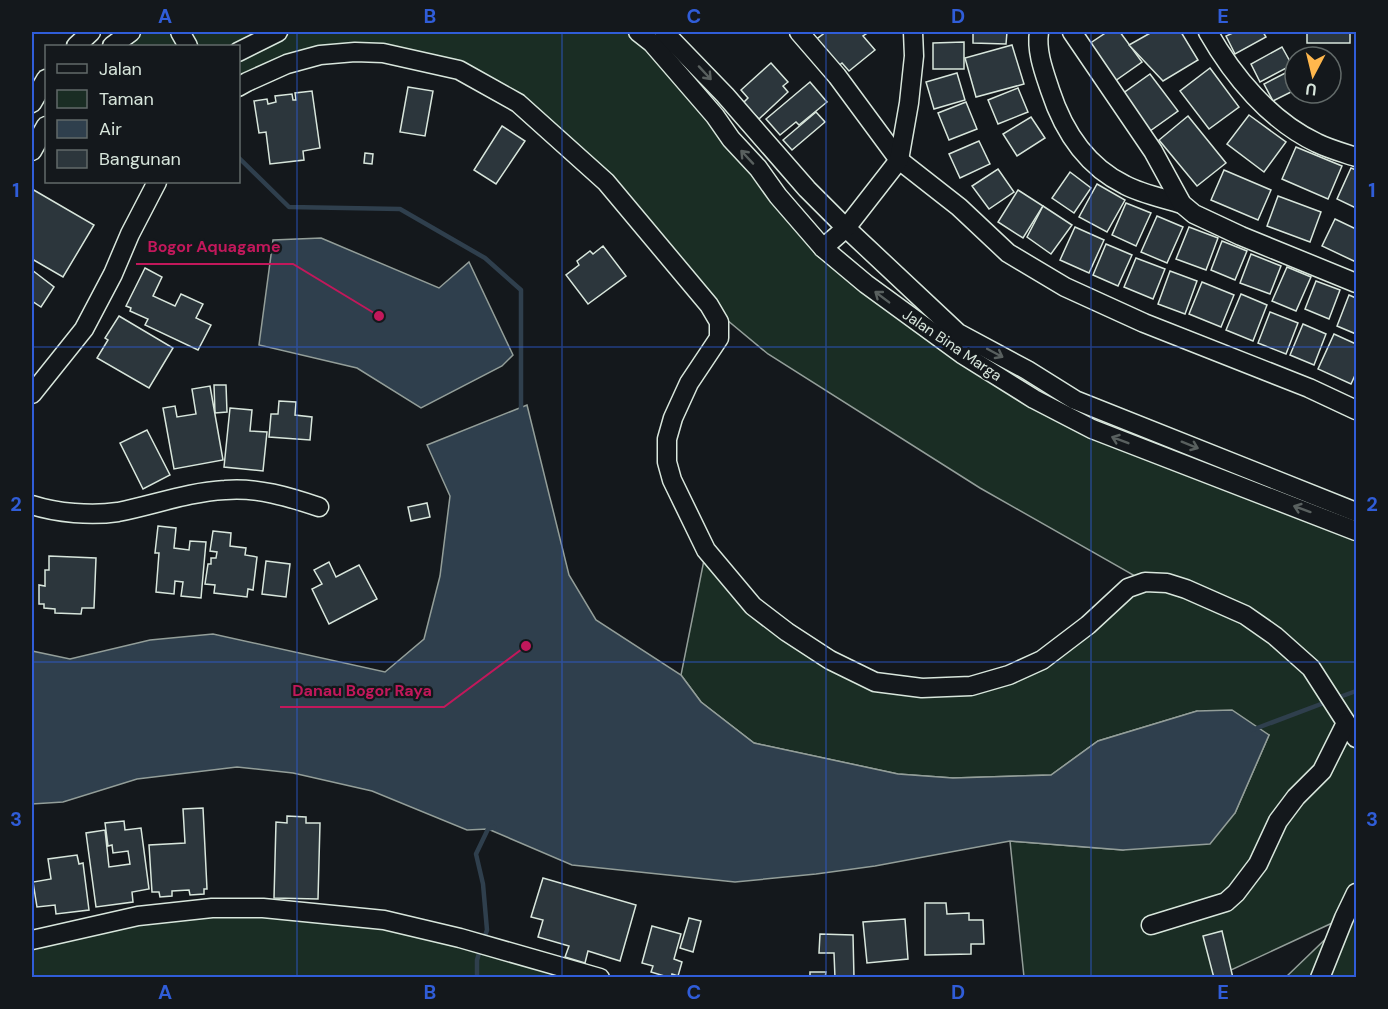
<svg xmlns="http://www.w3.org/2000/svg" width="1388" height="1009" font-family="'DM Sans',sans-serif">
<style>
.green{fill:#1a2d24;stroke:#939e99;stroke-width:1.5}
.water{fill:#2f3f4d;stroke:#939e99;stroke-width:1.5}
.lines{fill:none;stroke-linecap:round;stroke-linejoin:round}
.stream{stroke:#2f3f4d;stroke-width:4.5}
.building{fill:#2c363c;stroke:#d8e6dc;stroke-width:1.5}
.minor-casing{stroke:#d8e6dc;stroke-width:21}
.minor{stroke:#14181c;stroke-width:18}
.oneway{stroke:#59605f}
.grid{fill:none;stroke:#305dd8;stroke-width:1.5;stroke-opacity:0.55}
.labels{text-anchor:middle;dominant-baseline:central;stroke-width:4.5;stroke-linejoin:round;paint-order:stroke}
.street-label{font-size:15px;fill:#d8e6dc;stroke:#14181c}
.leader{fill:none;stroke:#c2185b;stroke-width:2}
.callout-dot{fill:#c2185b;stroke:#14181c;stroke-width:2}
.callout-label{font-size:16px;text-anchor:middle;font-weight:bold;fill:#c2185b;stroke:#14181c;stroke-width:4.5;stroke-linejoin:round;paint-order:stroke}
.neatline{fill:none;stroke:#305dd8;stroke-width:2}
.grid-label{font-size:20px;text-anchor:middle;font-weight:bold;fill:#305dd8}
</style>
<rect width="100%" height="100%" fill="#14181c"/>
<g class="green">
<path d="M132 32H638L823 248 1034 399 1356 531V977H1286L1341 924 1343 918 1216 977H1024L1010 841 1123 850 1235 813 1269 735 1197 711 1098 741 1051 775 953 778 898 774 754 743 701 702 681 675 706 550 753 606 830 660 922 688 1042 660 1144 581 980 488 768 354 709 305 558 139 459 70 320 55 239 87 238 46H124Z"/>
<path d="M330 913 599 977H32V940L138 916Z"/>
</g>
<g class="water">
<path d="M321 238 439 288 469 262 513 355 502 366 421 408 357 368 259 345 273 240Z"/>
<path d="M527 405 569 575 596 620 681 675 701 702 754 743 898 774 953 778 1051 775 1098 741 1197 711 1232 710 1269 735 1235 813 1210 844 1123 850 1010 841 875 866 816 874 735 882 572 865 488 829 467 830 372 791 293 773 237 767 137 779 63 802 32 804V651L70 659 150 640 213 634 385 672 424 639 440 576 450 496 427 445Z"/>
</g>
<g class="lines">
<g class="stream">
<path d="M238 157 289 207 400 209 485 258 521 290V413"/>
<path d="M1337 698 1356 691"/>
<path d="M1252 730 1329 701"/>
<path d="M484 939 487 930 483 884 476 854 488 829 494 827"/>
<path d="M477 978V960L481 947"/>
</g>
</g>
<g class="building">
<path d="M826 32H869L863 36 875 50 849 71 842 63 836 68 814 41Z"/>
<path d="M973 32H1007L1006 44 973 43Z"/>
<path d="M1107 32H1120L1142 62 1115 81 1089 44Z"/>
<path d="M1152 32H1181L1198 60 1163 81 1129 45Z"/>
<path d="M1235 32H1263L1266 37 1235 54 1226 36Z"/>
<rect x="1307" y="32" width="43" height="11"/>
<path d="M964 42V69H933V43Z"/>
<path d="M1012 45 1024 84 976 97 965 58Z"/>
<path d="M1282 47 1292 65 1260 82 1251 64Z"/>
<path d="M771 63 788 82 783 86 788 92 759 119 743 103 748 98 741 90Z"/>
<path d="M1210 68 1239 107 1209 129 1180 91Z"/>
<path d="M1295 68V90L1273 101 1264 84Z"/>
<path d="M957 73 965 100 934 109 926 82Z"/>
<path d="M1150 74 1178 111 1150 131 1122 94Z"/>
<path d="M810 82 827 102 799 125 796 122 780 135 766 119Z"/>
<path d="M408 87 433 91 425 136 400 132Z"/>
<path d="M1018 88 1028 112 998 124 988 100Z"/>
<path d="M312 91 320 148 303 151 304 160 270 164 266 132 259 133 254 101 267 99 268 104 276 102 275 96 292 94 293 100H296L295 93Z"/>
<path d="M966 102 977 129 949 140 938 113Z"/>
<path d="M816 112 825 122 792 150 783 140Z"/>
<path d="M1249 115 1286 142 1264 172 1227 144Z"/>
<path d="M1188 116 1226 163 1197 186 1159 140Z"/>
<path d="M1031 117 1045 138 1017 156 1003 134Z"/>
<path d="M502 126 525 141 496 184 474 170Z"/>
<path d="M979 141 990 164 960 178 949 154Z"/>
<path d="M1296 147 1342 166 1328 199 1282 179Z"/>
<path d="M365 153 373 154 372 164 364 163Z"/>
<path d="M1351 168 1356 170V208L1337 199Z"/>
<path d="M998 169 1014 192 989 209 972 186Z"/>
<path d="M1224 170 1271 190 1258 220 1211 200Z"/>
<path d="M1070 172 1091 188 1074 213 1052 198Z"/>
<path d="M1097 184 1125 200 1107 232 1079 217Z"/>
<path d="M32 189 94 225 63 277 32 259Z"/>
<path d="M1018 190 1043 206 1023 238 998 222Z"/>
<path d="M1278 196 1321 212 1310 242 1267 226Z"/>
<path d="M1126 203 1151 213 1136 246 1112 235Z"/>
<path d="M1043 206 1072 225 1051 254 1027 237Z"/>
<path d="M1157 216 1183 227 1167 263 1141 252Z"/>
<path d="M1335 219 1356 229V262L1322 246Z"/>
<path d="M1075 227 1104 240 1089 273 1060 260Z"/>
<path d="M1189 227 1218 238 1206 270 1176 259Z"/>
<path d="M1222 241 1247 251 1235 280 1211 270Z"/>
<path d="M1106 244 1132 255 1118 286 1093 275Z"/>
<path d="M603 246 626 276 588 304 566 275 579 265 577 261 590 251 593 254Z"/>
<path d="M1251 254 1281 266 1270 294 1240 283Z"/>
<path d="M1136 258 1165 269 1153 299 1124 287Z"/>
<path d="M1287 267 1311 277 1296 311 1272 301Z"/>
<path d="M145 268 162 277 153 296 175 306 181 294 203 304 196 318 211 325 198 350 145 325 148 319 130 311 131 308 126 306Z"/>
<path d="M32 270 54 287 41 307 32 301Z"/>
<path d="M1170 271 1197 281 1185 314 1158 304Z"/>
<path d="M1316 281 1340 290 1329 319 1305 309Z"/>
<path d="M1202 282 1234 295 1221 327 1189 314Z"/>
<path d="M1241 294 1267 305 1253 341 1226 330Z"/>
<path d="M1349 295 1356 298V334L1337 326Z"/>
<path d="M1270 312 1298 323 1286 354 1258 343Z"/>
<path d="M119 316 173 348 149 388 97 358 108 340 105 338Z"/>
<path d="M1303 324 1326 334 1314 365 1290 355Z"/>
<path d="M1334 334 1356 344V373L1351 384 1318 369Z"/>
<path d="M214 385H226L227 412 215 413Z"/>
<path d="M210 386 223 460 174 469 163 408 175 406 177 417 196 414 192 389Z"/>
<path d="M279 401 296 402 295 415 312 417 310 440 269 437 271 414H278Z"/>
<path d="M230 408 252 410 250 431 267 432 263 471 224 467Z"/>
<path d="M147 430 170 475 143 489 120 443Z"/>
<path d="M427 503 430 517 411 521 408 507Z"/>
<path d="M158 526 176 528 174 548 189 550 190 541 206 542 201 598 181 596 183 582 175 581 174 594 156 592 159 553H155Z"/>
<path d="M213 531 231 533 230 546 246 548 245 555 257 557 253 590 248 589 247 597 214 593 215 585 205 584 208 564H211V558H216L217 552 210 551Z"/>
<path d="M49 556 96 558 94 608H82L81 614 55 613V609L44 608V604H39V585L45 586V570H49Z"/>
<path d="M266 561 290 564 286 597 262 594Z"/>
<path d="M329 562 336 577 359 565 377 599 329 624 312 589 322 584 314 570Z"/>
<path d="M203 808 207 889H204V894L190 895 189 890 172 891V896L160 897 159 892H152L149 845 185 843 183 809Z"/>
<path d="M287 816 306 817V823H320L318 899 274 898 276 822 287 823Z"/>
<path d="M124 821 125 830 141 828 149 889 132 892 133 902 96 907 86 833 105 830 109 867 130 864 128 851 113 853 112 845 108 846 105 823Z"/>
<path d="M77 855 79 864 83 863 89 910 56 914 55 905 37 907 33 882 51 879 48 859Z"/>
<path d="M543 878 636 905 620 961 588 951 585 963 565 957 569 946 538 937 543 920 531 917Z"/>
<path d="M925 903H946L947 914 969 913V920H983L984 944H971V954L925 955Z"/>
<path d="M689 918 701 921 693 952 680 948Z"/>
<path d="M905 919 908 959 867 963 863 922Z"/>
<path d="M652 926 681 934 674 959 682 962 678 976 672 974 671 978 651 972 653 966 642 963Z"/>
<path d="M1222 931 1233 978H1214L1203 936Z"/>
<path d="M820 934 853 935 854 978H835L834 953H819Z"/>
<path d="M810 972H826L825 978H810Z"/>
</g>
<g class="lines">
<g class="minor-casing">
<g id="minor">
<path d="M180 32 188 46"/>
<path d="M638 32 652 43 715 116 731 139 758 168 778 196 823 248 866 284 962 354 1034 399 1092 429 1356 531"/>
<path d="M664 32 725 95 807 189 846 228 958 333 1027 370 1075 400 1356 512"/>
<path d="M799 32 837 76 899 160 959 207 1008 253 1065 287 1144 323 1309 388 1356 410"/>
<path d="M1039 32C1036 51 1044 72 1050 90 1063 130 1086 166 1125 185 1142 194 1163 198 1182 204"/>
<path d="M1072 32 1153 151 1182 204 1194 214 1241 236 1356 283"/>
<path d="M1208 32C1233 76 1270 121 1317 143 1329 149 1344 153 1356 157"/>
<path d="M76 46 91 32"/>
<path d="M112 46 131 32"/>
<path d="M238 52 278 32"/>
<path d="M238 87 247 82 287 64 320 55 355 52 383 53 459 70 518 103 606 182 709 305 719 322V338L689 383 673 418 667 439V462L672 480 706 550 753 606 787 632 830 660 875 682 922 688 971 686 1009 675 1042 660 1088 625 1128 588 1145 582 1167 583 1186 589 1245 615 1275 636 1311 668 1356 738"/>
<path d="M32 103 46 79"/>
<path d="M32 151 46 126"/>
<path d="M823 248 846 228 899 160 909 103 914 56 913 32"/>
<path d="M32 394 84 329 113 274 130 234 157 182"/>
<path d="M32 505C57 513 91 516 118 512 154 505 188 492 225 490 257 487 289 497 319 507"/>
<path d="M1151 925 1226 902 1236 893 1258 864 1278 821 1296 797 1322 771 1346 723"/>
<path d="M32 940 138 916 212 908H263L384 920 460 938 600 978"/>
<path d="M1320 978 1344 918 1356 893"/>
</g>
</g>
<use href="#minor" class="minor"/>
</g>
<defs><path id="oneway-shaft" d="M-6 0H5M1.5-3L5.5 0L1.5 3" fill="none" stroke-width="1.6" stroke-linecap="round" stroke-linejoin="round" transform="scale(1.5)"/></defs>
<g class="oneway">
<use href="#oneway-shaft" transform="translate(705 73) rotate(47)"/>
<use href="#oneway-shaft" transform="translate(747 157) rotate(-133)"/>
<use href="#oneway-shaft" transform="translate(882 297) rotate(-143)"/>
<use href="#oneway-shaft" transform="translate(995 353) rotate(28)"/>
<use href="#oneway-shaft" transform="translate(1120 440) rotate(-159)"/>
<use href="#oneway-shaft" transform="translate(1190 445) rotate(22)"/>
<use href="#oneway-shaft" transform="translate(1302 509) rotate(-160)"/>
</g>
<path class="grid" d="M297 32V978M562 32V978M826 32V978M1091 32V978M32 347H1356M32 662H1356"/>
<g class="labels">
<g class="street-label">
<text transform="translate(952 345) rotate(34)">Jalan Bina Marga</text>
</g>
</g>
<path class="leader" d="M379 316L293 264H136M526 646L444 707H280"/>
<g class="callout-dot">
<circle cx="379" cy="316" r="6"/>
<circle cx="526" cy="646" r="6"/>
</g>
<g class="callout-label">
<text x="214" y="252">Bogor Aquagame</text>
<text x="362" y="696">Danau Bogor Raya</text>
</g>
<rect width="1388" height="1009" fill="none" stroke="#14181c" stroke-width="66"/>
<rect x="45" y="45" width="195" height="138" fill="#14181c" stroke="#626a69" stroke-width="1.5"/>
<rect x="57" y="64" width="30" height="9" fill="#14181c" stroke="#626a69" stroke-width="1.5"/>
<text x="99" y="75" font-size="18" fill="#d8e6dc">Jalan</text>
<rect x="57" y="90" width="30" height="18" fill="#1a2d24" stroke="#626a69" stroke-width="1.5"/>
<text x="99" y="105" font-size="18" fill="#d8e6dc">Taman</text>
<rect x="57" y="120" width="30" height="18" fill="#2f3f4d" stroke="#626a69" stroke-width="1.5"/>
<text x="99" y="135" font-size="18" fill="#d8e6dc">Air</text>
<rect x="57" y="150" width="30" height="18" fill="#2c363c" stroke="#626a69" stroke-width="1.5"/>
<text x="99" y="165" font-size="18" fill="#d8e6dc">Bangunan</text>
<g transform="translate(1313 75) rotate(187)"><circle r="28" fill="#14181c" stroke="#626a69" stroke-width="1.5"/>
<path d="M0-4.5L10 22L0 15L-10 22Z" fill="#ffb74d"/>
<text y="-9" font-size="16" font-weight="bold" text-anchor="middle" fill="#d8e6dc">U</text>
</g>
<rect x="33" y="33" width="1322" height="943" class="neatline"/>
<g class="grid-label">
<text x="165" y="23">A</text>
<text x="430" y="23">B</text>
<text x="694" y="23">C</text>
<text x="958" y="23">D</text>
<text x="1223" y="23">E</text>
<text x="16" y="197">1</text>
<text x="1372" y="197">1</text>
<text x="16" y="511">2</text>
<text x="1372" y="511">2</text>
<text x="16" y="826">3</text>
<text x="1372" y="826">3</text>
<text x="165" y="999">A</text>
<text x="430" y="999">B</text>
<text x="694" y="999">C</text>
<text x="958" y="999">D</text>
<text x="1223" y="999">E</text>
</g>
</svg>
